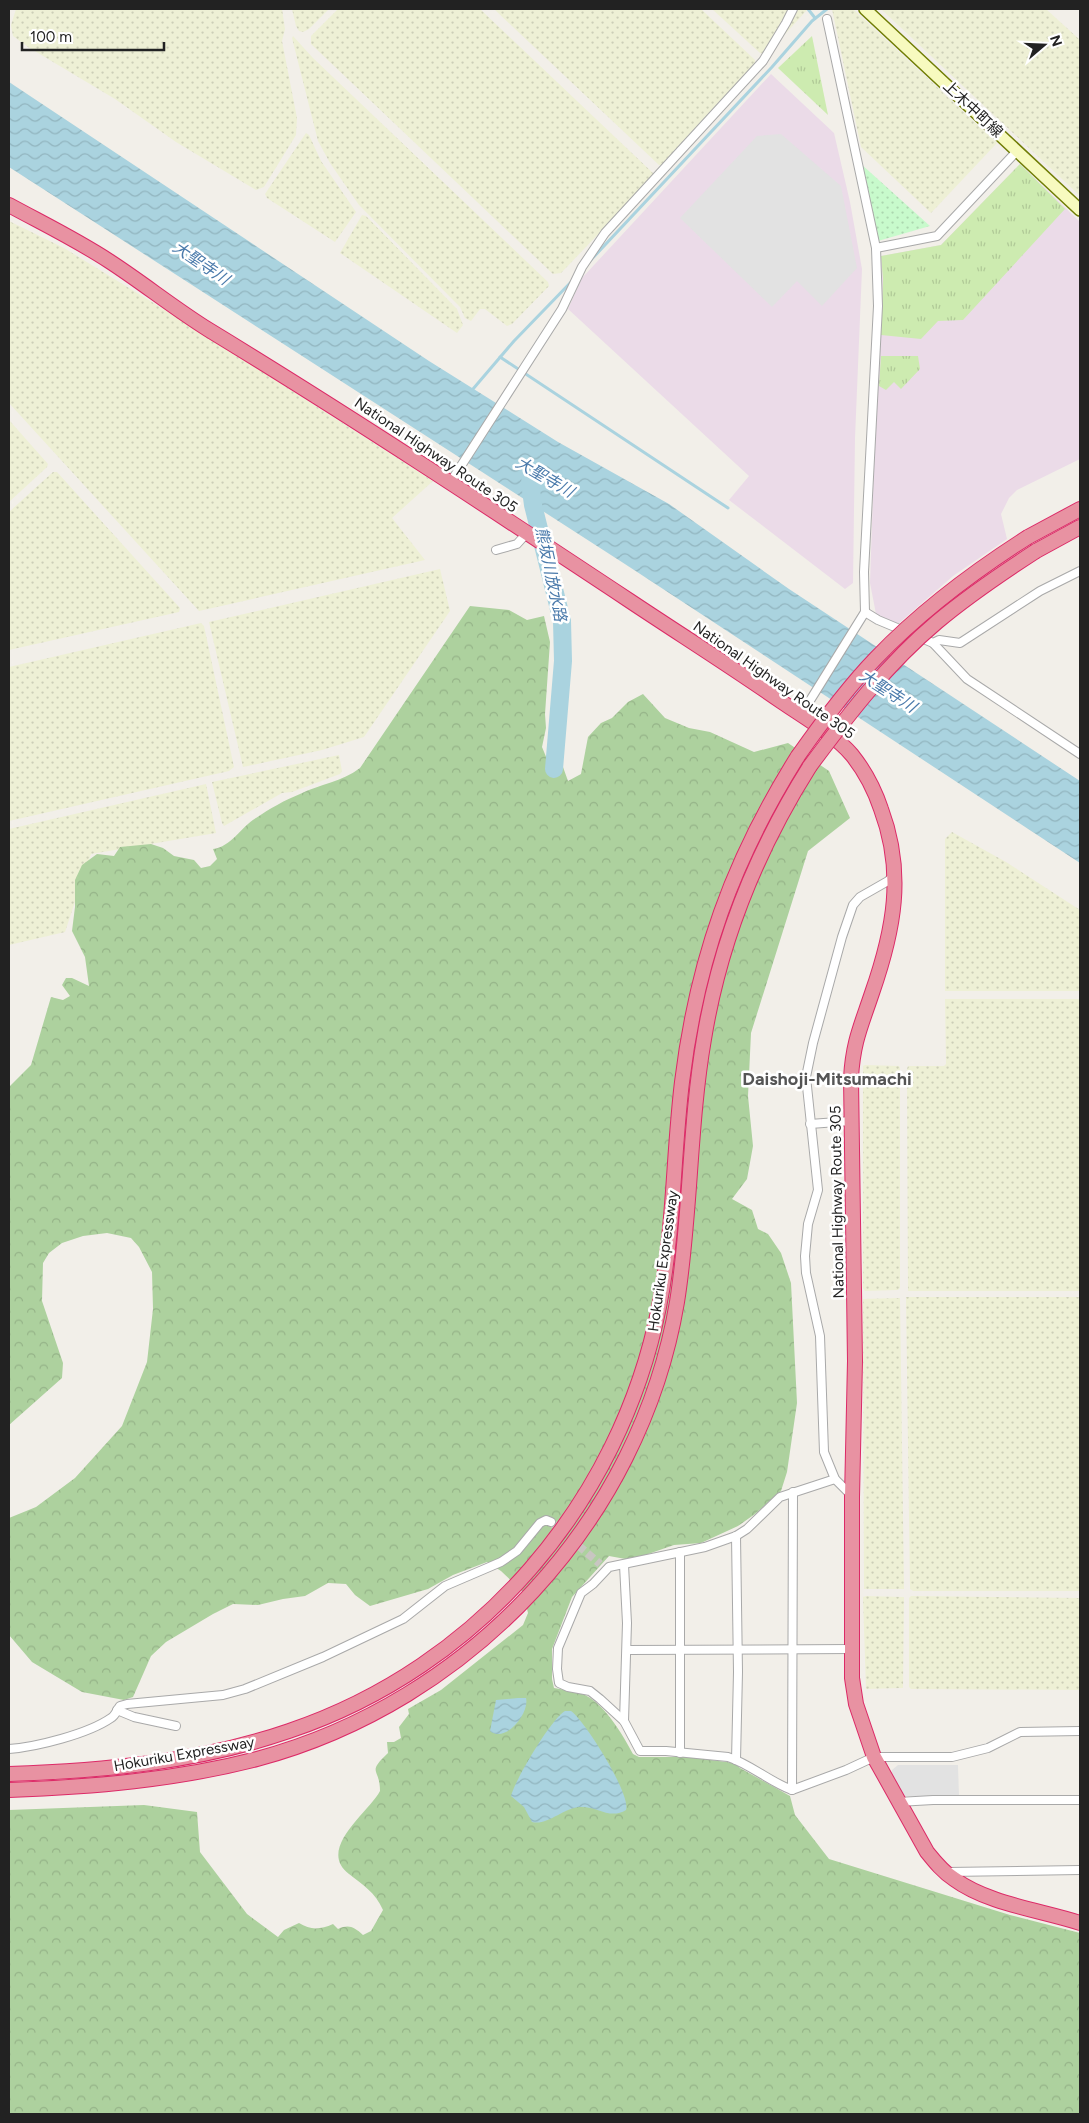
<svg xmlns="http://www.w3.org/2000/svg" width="1089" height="2123" font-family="Figtree,'Noto Sans JP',sans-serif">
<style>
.industrial{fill:#ebdbe8}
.farmland{fill:url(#farmland-dots)}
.grass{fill:url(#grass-tufts)}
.forest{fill:url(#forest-crowns)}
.park{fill:url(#park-dots)}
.parking{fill:#e2e2e2}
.water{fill:url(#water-waves)}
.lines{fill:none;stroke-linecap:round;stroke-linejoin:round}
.stream{stroke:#aad3df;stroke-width:3}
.river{stroke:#aad3df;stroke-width:18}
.street-tunnel{stroke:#c8c6c1;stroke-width:8;stroke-dasharray:8 4;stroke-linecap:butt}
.street-casing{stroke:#a9a9a9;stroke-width:10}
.secondary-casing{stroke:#707d05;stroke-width:14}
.highway-casing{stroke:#dc2a67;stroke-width:16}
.street{stroke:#fff;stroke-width:8}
.secondary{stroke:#f7fabf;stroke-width:11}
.highway{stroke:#e892a2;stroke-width:14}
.highway-bridge-casing{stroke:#dc2a67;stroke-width:16;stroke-linecap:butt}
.highway-bridge{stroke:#e892a2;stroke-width:14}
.labels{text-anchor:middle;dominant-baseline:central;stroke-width:5;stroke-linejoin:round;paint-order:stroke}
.street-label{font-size:15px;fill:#222;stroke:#fff}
.water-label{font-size:16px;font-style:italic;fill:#4a7aab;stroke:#fff}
.quarter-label{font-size:18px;font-weight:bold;fill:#555;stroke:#fff}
</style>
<defs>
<pattern id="farmland-dots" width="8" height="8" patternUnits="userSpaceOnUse" patternTransform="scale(1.25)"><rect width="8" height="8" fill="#eef0d5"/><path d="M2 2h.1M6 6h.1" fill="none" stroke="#ccceb7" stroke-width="1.8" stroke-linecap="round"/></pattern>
<pattern id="grass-tufts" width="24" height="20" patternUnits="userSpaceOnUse" patternTransform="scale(1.25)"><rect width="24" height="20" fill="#cdebb0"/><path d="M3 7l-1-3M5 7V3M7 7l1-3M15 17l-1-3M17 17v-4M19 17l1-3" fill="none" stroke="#b0c997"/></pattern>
<pattern id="forest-crowns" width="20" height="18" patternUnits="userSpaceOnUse" patternTransform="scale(1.25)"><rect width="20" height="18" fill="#add19e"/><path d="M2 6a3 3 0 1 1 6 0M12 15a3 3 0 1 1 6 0" fill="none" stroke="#95b388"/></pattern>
<pattern id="park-dots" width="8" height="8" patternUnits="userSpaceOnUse" patternTransform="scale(1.25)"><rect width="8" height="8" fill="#c8facc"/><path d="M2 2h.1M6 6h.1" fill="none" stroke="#acd6af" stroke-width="1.8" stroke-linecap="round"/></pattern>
<pattern id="water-waves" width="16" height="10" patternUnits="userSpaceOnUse" patternTransform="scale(1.25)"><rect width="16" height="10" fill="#aad3df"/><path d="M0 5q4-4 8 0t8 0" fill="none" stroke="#92b5bf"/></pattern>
</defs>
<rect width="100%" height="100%" fill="#f2efe9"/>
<g class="industrial">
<path d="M771 74 834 133 850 202 862 269 855 438 853 583 845 589 729 500 749 476 568 309 582 278Z"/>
<path d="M1020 164 1080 222V459L1017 490 1009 498 1001 514 1007 539 953 576 898 624 876 614 870 583 881 256 941 245Z"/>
</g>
<g class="farmland">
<path d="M16 9H282L285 29 282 41 297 118 296 135 264 187 256 190 176 142 115 99 28 47 13 36 11 25Z"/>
<path d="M292 9H329L309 29 303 32 299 31 296 26Z"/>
<path d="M338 9H480L655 175 561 273 553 274 311 44V36Z"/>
<path d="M494 9H701L755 60V65L662 165H659Z"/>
<path d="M712 9H807V10L766 55 760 53Z"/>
<path d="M832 9H853L997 143 931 213 861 147Z"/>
<path d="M881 9H1046L1080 40V196Z"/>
<path d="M293 36 313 58 548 282 549 286 512 324 507 326 485 309H480L471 321 465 318 460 307 359 205 330 163 318 141 292 38Z"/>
<path d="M306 133 309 135 321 161 356 212 335 242 267 198 265 194Z"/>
<path d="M362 215 366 216 457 309 463 325 457 333 340 253Z"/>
<path d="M9 221 64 248 194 328 433 481 392 518 425 560 199 611 9 403Z"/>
<path d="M9 420 48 464 47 467 9 502Z"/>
<path d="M53 472H57L180 608 179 612 9 650V512Z"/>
<path d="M440 569 450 611 364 737 322 750 243 767 209 622Z"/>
<path d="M201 623 204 626 234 767 229 771 9 821V667Z"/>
<path d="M339 755 342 771 340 774 292 792 282 793 224 826 222 823 212 782Z"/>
<path d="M206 784 216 833 91 854 65 932 9 945V829Z"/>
<path d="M952 832 1006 862 1080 910V991H945V839Z"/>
<path d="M945 999H1080V1291H908L907 1069 908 1066H944L946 1064Z"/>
<path d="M865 1065 899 1066 900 1068V1288L898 1290 865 1291 863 1288V1066Z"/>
<path d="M906 1297H1080V1591H913L910 1589Z"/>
<path d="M900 1298 904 1589H864L863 1299Z"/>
<path d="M866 1596 904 1597 903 1688 866 1689 863 1597Z"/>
<path d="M911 1596 1080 1598V1690L911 1689 909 1687V1598Z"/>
</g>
<g class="grass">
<path d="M812 36 828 115 778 68Z"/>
<path d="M1020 164 1065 209 963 320 938 321 921 339 881 335 883 279 881 256 941 245Z"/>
<path d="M881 356H918L920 369 901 389 894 382 886 390 879 386Z"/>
</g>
<path class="forest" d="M470 606 509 610 527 620 544 616 550 642 545 714 546 728 542 747 549 764 563 767 568 781 581 774 588 737 601 723 612 718 628 702 643 694 665 718 689 728 710 732 754 752 788 743 829 771 850 818 808 851 751 1033 748 1096 753 1146 747 1179 732 1199 752 1210 758 1229 768 1234 781 1253 791 1283 797 1403 787 1472 781 1491 755 1514 738 1526 701 1543 674 1545 631 1560 609 1556 572 1597 552 1649V1679L554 1688C564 1690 573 1691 582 1694 603 1701 623 1735 633 1754L639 1757H688L734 1763 740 1768 790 1796 795 1815 829 1859 1010 1915 1080 1933V2114H9V1810L144 1805 197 1812 200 1852 247 1914 278 1937 284 1930 299 1923C310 1930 320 1930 333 1924L338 1929C349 1924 354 1927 363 1935L371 1931 383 1910C375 1892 363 1885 349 1874 316 1849 369 1812 380 1791 380 1767 366 1774 388 1753L387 1742H394L401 1738 399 1727 409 1714 408 1709 441 1690 523 1625 528 1613 523 1592 501 1571 487 1562 453 1575 428 1589 370 1606 355 1595 346 1584 328 1583 305 1596 283 1599 258 1605 233 1604 213 1614 166 1642 151 1656 133 1697 124 1700 82 1692 32 1662 9 1635V1518L36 1507 75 1478 122 1426 147 1362 153 1309 152 1272 139 1247 131 1238 107 1233 83 1236 62 1243 49 1253 43 1263 42 1301 63 1363 62 1378 9 1425V1087L31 1065 51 997 63 1000 70 996 62 985 66 978H72L89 986 85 957 72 931 75 907V880L82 865 97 854 114 856 120 847 151 844 163 848 174 856 194 860 201 868 210 866 217 859 213 849C231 847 241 827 256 818 269 809 285 800 300 794 320 784 342 782 360 768Z"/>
<path class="park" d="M861 164 930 226 878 241Z"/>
<g class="parking">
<path d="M781 134 841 186 857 268 822 306 797 281 772 307 680 218 757 136Z"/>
<path d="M898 1765H958L959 1796H903L892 1774V1770Z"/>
</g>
<g class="water">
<path d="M9 82 429 361 558 442 669 504 789 589 1080 781V863L628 566 9 167Z"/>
<path d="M518 1698H526C530 1713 505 1744 490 1731L496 1700Z"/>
<path d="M565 1711H571C585 1721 631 1794 626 1810 610 1820 597 1806 580 1807 563 1808 547 1826 532 1822L524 1807 511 1796C515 1780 551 1719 565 1711Z"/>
</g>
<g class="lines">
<g class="stream">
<path d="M808 9 815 18"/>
<path d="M588 263 772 67 812 21 827 9"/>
<path d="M500 357 728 508"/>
<path d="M473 389 514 341 574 279"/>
</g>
<path class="river" d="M530 482 533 505 562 621 563 661 554 769"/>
<path class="street-tunnel" d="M551 1522 600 1564"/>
<g class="street-casing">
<g id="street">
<path d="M876 248 937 236 1017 151"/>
<path d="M450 483 562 309 582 267 605 233 763 61 786 23 793 9"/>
<path d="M496 550 517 544 526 534"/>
<path d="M865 612 878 620 933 643 967 679 1080 754"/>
<path d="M933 643 939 640 960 643 1040 591 1080 571"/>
<path d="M801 715 865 612 864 572 878 306 876 248 827 19"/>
<path d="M810 1124 851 1121"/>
<path d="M835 1479 780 1497 747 1529 736 1536 705 1547 609 1567 593 1584 581 1593 558 1648 557 1669 559 1683 568 1687 590 1691 600 1699 624 1721 640 1751H666L728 1757C750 1764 770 1782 792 1790L846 1770 874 1757H952L988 1748 1020 1732 1080 1731"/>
<path d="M851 1495 835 1479 824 1452 820 1336 806 1273 805 1256 808 1224 818 1190 806 1077 813 1043 842 937 853 905 860 897 888 881 894 875"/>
<path d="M736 1536 738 1672 736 1760"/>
<path d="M680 1552V1753"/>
<path d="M627 1650 853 1649"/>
<path d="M117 1710 134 1717 176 1726"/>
<path d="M624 1721 627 1623 624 1565"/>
<path d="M9 1749C36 1747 88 1734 111 1718 115 1716 117 1710 120 1706L127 1704 223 1695 245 1689 323 1657 403 1619 445 1586 501 1562 517 1551 540 1523 546 1520 551 1522"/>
<path d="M792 1790 793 1492"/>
<path d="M898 1802 933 1800H1080"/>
<path d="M947 1872 1080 1870"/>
</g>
</g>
<g class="secondary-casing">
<path id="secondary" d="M865 9 1080 210"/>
</g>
<g class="highway-casing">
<g id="highway">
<path d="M9 205C42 223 77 240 109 261 143 283 175 309 209 330 352 417 491 509 630 601 681 635 732 667 782 702 804 717 835 735 852 755 864 770 875 791 881 809 905 873 894 930 872 993 861 1026 853 1042 851 1078L855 1361 852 1497V1678L856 1704 874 1757 927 1852C935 1862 943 1872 954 1879 988 1904 1040 1910 1080 1923"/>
<path d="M1028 537 1080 509"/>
<path d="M1036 551 1080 527"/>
<path d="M9 1774C103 1771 199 1762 289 1731 479 1667 620 1503 659 1307 674 1233 673 1157 682 1082 697 960 732 861 798 756"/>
<path d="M9 1790C92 1787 176 1780 257 1759 470 1702 640 1521 677 1302 691 1215 689 1126 704 1039 720 941 757 850 810 766"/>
</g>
</g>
<use href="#street" class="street"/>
<use href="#secondary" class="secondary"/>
<use href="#highway" class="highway"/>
<g class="highway-bridge-casing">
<g id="highway-bridge">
<path d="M798 756C822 722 847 688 876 658 922 610 973 572 1028 537"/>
<path d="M810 766C848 715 887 664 937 622 968 596 1002 573 1036 551"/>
</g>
</g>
<use href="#highway-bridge" class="highway-bridge"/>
</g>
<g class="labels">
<g class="street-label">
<text transform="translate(973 109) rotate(43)">上木中町線</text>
<text transform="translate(436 455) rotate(34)">National Highway Route 305</text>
<text transform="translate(774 680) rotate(35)">National Highway Route 305</text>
<text transform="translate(837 1202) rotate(-91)">National Highway Route 305</text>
<text transform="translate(663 1261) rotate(-82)">Hokuriku Expressway</text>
<text transform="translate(184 1754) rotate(-10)">Hokuriku Expressway</text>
</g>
<g class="water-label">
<text transform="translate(201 263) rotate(34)">大聖寺川</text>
<text transform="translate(545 477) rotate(30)">大聖寺川</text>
<text transform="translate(551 574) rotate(78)">熊坂川放水路</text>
<text transform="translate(888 691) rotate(33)">大聖寺川</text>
</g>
<g class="quarter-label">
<text x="827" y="1079">Daishoji-Mitsumachi</text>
</g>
</g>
<rect width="1089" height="2123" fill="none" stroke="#222222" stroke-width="20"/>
<g transform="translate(1044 45) rotate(71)" stroke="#ffffff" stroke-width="4" paint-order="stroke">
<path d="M0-4L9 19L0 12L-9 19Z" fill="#222222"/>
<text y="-8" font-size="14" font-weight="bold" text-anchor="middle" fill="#222222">N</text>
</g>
<path d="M22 42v8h142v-8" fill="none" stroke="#222222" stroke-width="2.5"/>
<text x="30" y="42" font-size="15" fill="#222222" stroke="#ffffff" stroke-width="4" paint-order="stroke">100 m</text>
</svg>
